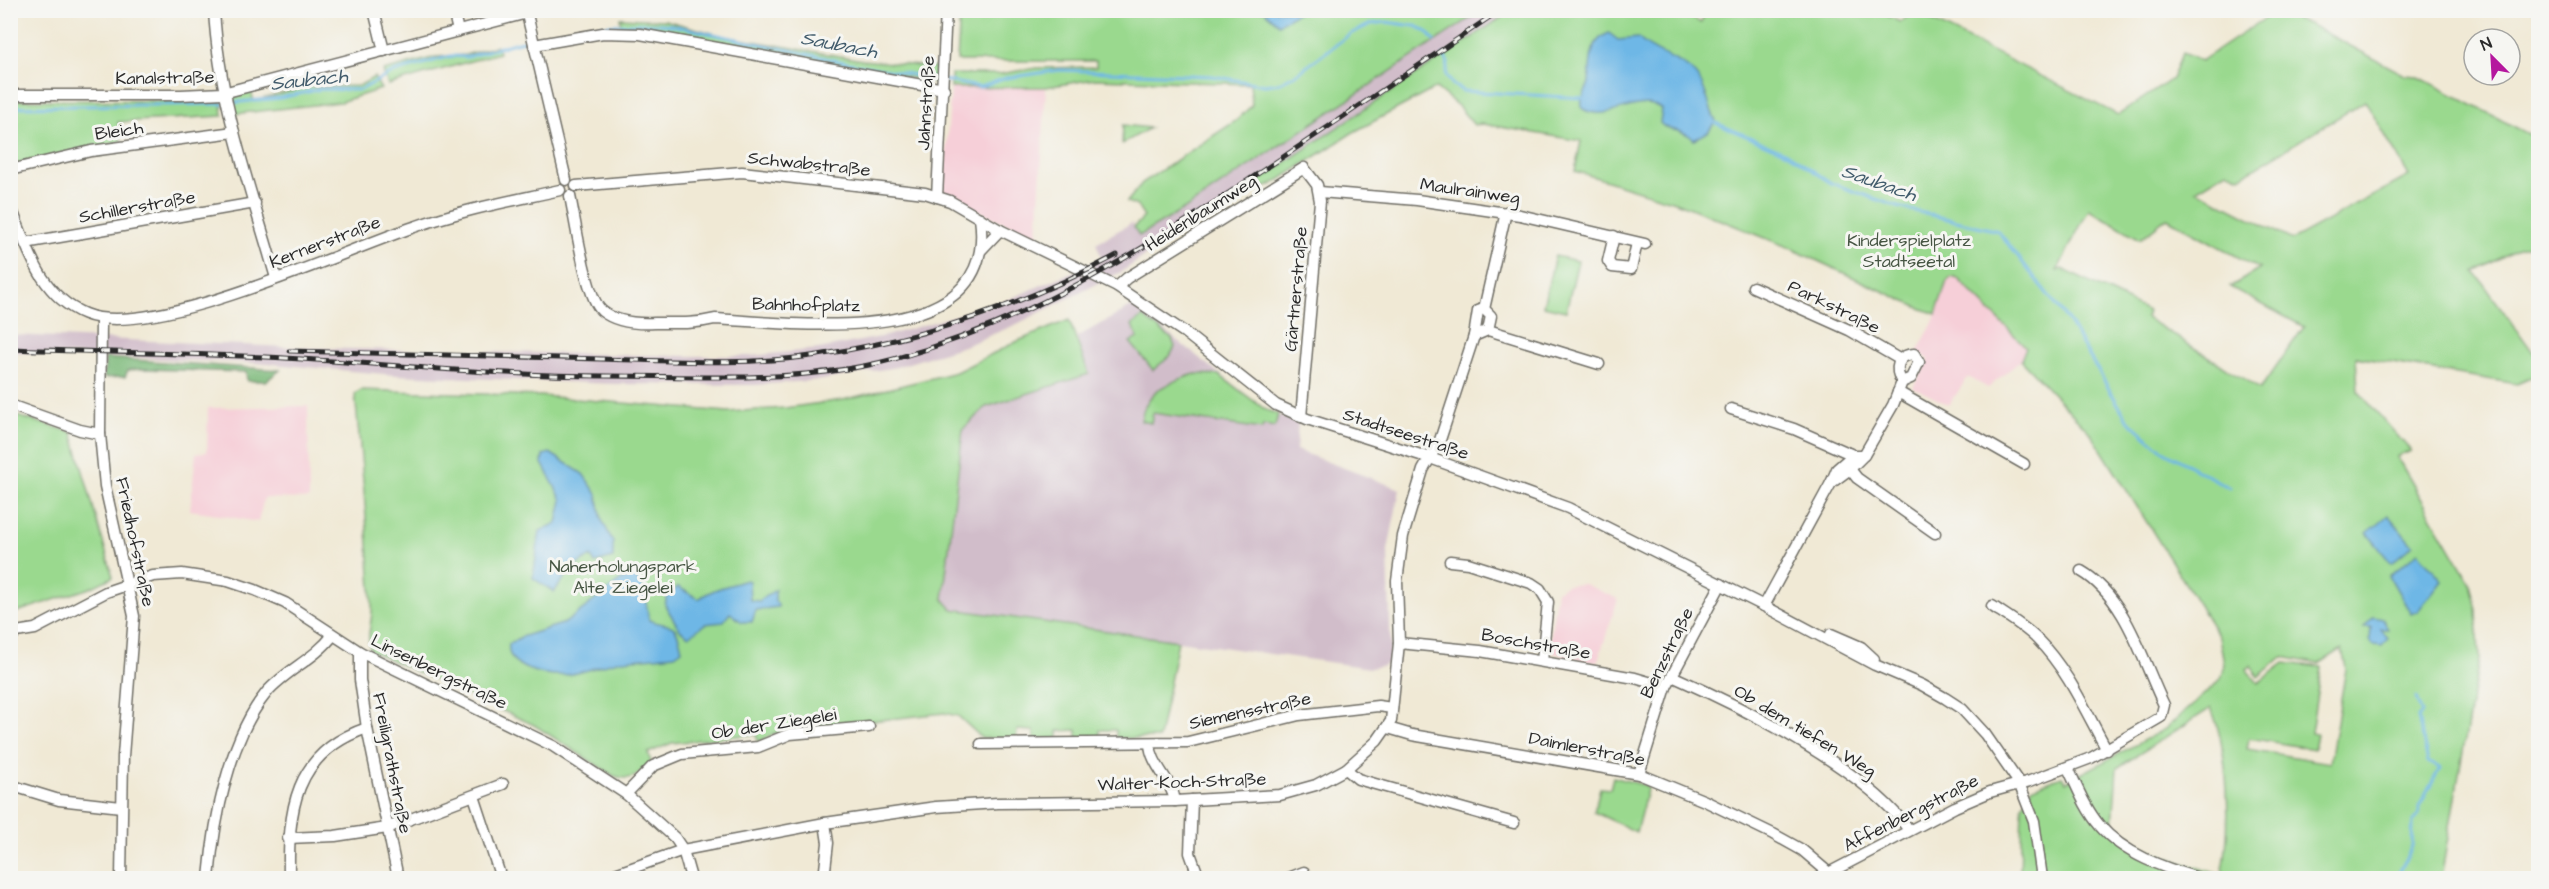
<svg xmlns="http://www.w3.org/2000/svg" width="2549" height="889" font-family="'Architects Daughter',sans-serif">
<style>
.built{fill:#f6cfd8}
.industrial{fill:#d1bdca}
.green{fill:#9ad98e;stroke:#62825c;stroke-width:1.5;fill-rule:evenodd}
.forest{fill:#7bb979;stroke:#537252;stroke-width:1.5}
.water{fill:#6eb7e6;stroke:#4c7188;stroke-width:1.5}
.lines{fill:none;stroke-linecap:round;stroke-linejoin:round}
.stream{stroke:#6eb7e6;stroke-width:3}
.street-casing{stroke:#706e66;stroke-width:13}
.street{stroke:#fff;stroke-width:10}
.rail-casing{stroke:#2b2b2b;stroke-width:5}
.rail{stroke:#f6f6f2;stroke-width:3;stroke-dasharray:9;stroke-linecap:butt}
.labels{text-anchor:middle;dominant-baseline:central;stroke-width:6;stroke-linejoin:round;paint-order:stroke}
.street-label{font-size:18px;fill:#2b2b2b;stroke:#f6f6f2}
.park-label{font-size:18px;fill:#475644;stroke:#f6f6f2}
.water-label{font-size:20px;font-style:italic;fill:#425c6c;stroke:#f6f6f2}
</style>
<rect width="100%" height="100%" fill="#f6f6f2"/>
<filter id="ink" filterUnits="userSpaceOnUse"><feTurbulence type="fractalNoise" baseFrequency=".0167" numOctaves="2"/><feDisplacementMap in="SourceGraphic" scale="12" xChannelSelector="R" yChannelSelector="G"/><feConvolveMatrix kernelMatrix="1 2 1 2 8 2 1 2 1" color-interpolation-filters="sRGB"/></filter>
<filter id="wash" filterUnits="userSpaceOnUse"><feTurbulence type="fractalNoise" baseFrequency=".008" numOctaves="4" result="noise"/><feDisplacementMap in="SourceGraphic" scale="24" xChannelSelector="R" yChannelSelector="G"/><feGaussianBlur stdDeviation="1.35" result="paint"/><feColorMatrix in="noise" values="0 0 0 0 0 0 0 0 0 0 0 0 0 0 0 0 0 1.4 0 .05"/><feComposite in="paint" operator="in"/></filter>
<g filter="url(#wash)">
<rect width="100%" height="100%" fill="#f0e9d5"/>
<g class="built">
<path d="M1046 87 1037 238 943 194 951 88Z"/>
<path d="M1951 277 1958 279 2026 347 2021 360 1988 388 1968 377 1949 405 1913 387 1929 359 1917 352 1933 323 1947 281Z"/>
<path d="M308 406 309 499 264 498 258 522 190 510 196 453 207 452 208 408Z"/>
<path d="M1584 584 1618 599 1597 663 1554 653 1549 647 1557 591 1566 585Z"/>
</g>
<g class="industrial">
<path d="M1481 11H1513L1121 272 1015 325 967 345 896 367 822 380 754 385 615 384 395 375 273 364 11 352V335L311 348 683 356H751L819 349 886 336 1005 301 1102 259 1096 243 1132 223 1139 236 1183 210Z"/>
<path d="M1133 306 1266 410 1298 423 1296 450 1400 489 1388 550 1391 660 1383 666 1370 668 952 609 943 599 963 429 986 407 1088 375 1077 337Z"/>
</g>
<g class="green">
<path d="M1427 10 1481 11 1183 210 1139 236 1134 227 1144 217 1137 206 1127 202 1142 183 1237 120 1252 105 1250 84 1095 79 1046 87 951 88V74H999L1037 68 1096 67V61H957L960 11Z"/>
<path d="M1513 10 1680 11 1701 23 1706 11H1878L1900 22 1915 12 2118 115 2172 79 2182 53 2201 61 2276 11 2311 25 2405 75 2417 76 2538 139V244L2518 248 2475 272 2538 359V375L2517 384 2356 357 2358 391 2411 451 2397 457 2471 584 2477 610 2479 659 2441 878H2020L2022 806 2033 787 2062 776 2066 782 2165 729 2220 680C2228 668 2221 650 2219 637L2092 435 2024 363 2021 360 2026 347 1958 279 1951 277 1947 281 1936 314 1917 307 1790 248 1681 204 1575 171 1581 141 1483 124 1474 125 1458 106 1436 88 1352 133 1270 186 1260 188 1253 184ZM2365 101 2409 176 2292 240 2196 190 2227 171 2240 177ZM2089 209 2140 239 2167 218 2260 269 2230 287 2304 327 2260 389 2146 318 2148 311 2062 269 2057 271ZM2342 649 2346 669 2330 763 2247 749 2249 738 2314 749 2317 734 2311 733 2321 667 2284 663 2258 683 2246 669 2251 666 2258 677 2282 657 2319 664ZM2211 708C2229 752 2232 828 2222 875 2185 864 2142 852 2113 826L2117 768Z"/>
<path d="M620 18 665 20 723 36 863 60 938 68 937 83 677 35 648 26 621 27Z"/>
<path d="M497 46 499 53 388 85 383 71 436 57 465 55Z"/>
<path d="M374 77 381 89 340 102 234 114 229 97 251 91 254 101 306 87 359 86Z"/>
<path d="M11 100 222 101 223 116 118 122 121 142 11 165Z"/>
<path d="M1123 125 1150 128 1122 144Z"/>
<path d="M1555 256 1578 261 1566 311 1543 306Z"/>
<path d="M1143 317 1172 339 1175 347 1170 356 1153 370 1130 342 1138 338 1132 325Z"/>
<path d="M1069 320 1089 374 986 407 963 429 943 599 952 609 1178 641 1159 738H1116V730H1100V738H1077V730L1058 731V739L1034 740V731L1017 730 1016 739 982 738 958 716 944 713 780 731 758 742 756 734 672 743 648 753 651 762C639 775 632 782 614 776L534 725 371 651C365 637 373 621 372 606 368 535 362 464 355 394L361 390 541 396 728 412 785 408 843 400 956 372 1018 341Z"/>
<path d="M1195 374 1219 375 1266 410 1278 414 1275 427 1263 425 1262 429 1153 413 1151 423 1141 421C1145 390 1168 383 1195 374Z"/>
<path d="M10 414 72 432 113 577 90 588 11 614Z"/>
<path d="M1613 777 1648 786 1636 832 1594 812 1600 788 1610 789Z"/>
</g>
<path class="forest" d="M105 358 280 370 266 381H247L246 372 144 369 128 370 125 377 104 378Z"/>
<g class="water">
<path d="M1266 11V10L1300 11 1279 24 1266 13Z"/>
<path d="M1609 33 1618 40 1638 38C1653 53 1675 57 1691 70 1707 84 1707 105 1716 121L1708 132 1694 140C1683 127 1670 134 1660 123L1662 109C1639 93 1609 124 1583 109 1578 99 1587 92 1589 82 1591 63 1588 41 1609 33Z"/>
<path d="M550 453 583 474 597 494 602 520 613 542V558L595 563 591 556 573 567 554 592 533 578 540 531 557 523 562 500 542 463 543 455Z"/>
<path d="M2388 515 2413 545 2391 563 2367 533Z"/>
<path d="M2418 552 2442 580 2418 611 2411 614 2389 576Z"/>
<path d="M631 576 637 578 644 590 649 620C671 630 675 616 682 650L675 655C658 657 640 658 623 660 603 663 584 674 564 675 545 676 505 669 509 644L521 637 565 623 621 580Z"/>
<path d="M746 580 749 581 750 600 759 601 775 590V601L778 604V607L756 610 752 622H742L730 613 723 622 705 624 689 636 680 630 665 605 667 596 678 587 699 599C712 588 730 586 746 580Z"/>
<path d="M2373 617 2383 619 2388 629H2381L2388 638 2382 646 2373 645 2370 640 2371 627H2364Z"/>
</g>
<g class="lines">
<g class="stream">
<path d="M1444 55 1448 63 1446 75 1453 85 1463 91 1583 98"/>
<path d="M230 103 280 98 321 89 360 90 394 72 451 56 468 57C532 36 604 19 671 25L848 63 980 87 1006 78 1060 70 1212 76 1265 85 1279 83 1298 73 1350 34 1371 24 1386 22 1415 26 1425 30 1434 41"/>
<path d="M10 107 224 104"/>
<path d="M1713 122 1787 153 1831 183 1898 207 1998 231 2067 319 2127 419 2163 451 2230 488"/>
<path d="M2397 878 2412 846 2413 822 2419 815V807L2440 768 2428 762 2418 717 2422 713 2416 698"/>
</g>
</g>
</g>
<g filter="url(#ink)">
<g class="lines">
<g class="street-casing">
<g id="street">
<path d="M214 10C219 103 251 190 276 278"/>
<path d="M374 10 384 51"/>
<path d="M453 10 458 31"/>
<path d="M526 10 566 180"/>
<path d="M534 45 603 33 640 34 944 89"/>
<path d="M10 95H181L223 93 527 13"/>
<path d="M10 170 91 151 234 132"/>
<path d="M576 186 742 172 925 193 950 201 1000 230 1117 287 1184 332 1276 405 1307 419 1430 458 1568 508 1764 606 1875 665 1922 685 1945 698 1962 709 1985 734 2019 783 2034 821 2042 878"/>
<path d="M1320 192 1417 200 1520 215 1645 244"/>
<path d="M570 196C575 219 586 298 602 311 617 323 637 324 655 323 676 323 695 324 715 319 796 323 999 353 980 218"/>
<path d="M937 197 946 10"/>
<path d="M10 205C27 246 39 295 85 314 151 341 342 251 414 227 461 210 511 201 560 190"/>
<path d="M1614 236 1608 261 1612 267 1631 269 1637 243"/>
<path d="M25 243 255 203"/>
<path d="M981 250 1000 230"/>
<path d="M1117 287 1127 278 1304 168 1317 185 1320 201 1301 417"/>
<path d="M1753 287 1849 330 1899 359"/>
<path d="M1484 309 1506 212"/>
<path d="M1484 309 1491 316 1488 330 1474 336 1478 311Z"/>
<path d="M101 320 100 434 105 486 134 616 123 756 121 878"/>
<path d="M1488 330 1599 364"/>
<path d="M1914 354 1919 362 1911 378 1902 382C1894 369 1897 355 1914 354Z"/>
<path d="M1898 392 2024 464"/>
<path d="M10 405 80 430 100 434"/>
<path d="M1731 409 1794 429 1853 455"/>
<path d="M1853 455H1864L1850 469 1831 483 1837 469Z"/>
<path d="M1864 455 1893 405 1902 382"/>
<path d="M1850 469 1857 478 1935 533"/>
<path d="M1450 561 1468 563 1531 583 1540 589 1548 602 1542 661"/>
<path d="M1764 606 1831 483"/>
<path d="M1992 606C2007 616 2024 626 2037 639 2068 670 2086 712 2107 750"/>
<path d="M10 633 35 629 106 592 153 576 182 574 228 581 255 590 285 603 360 652 553 746 626 794 675 838 683 850 691 878"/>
<path d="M1831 634 1861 647 1874 659"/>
<path d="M1399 643 1480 651 1635 678 1666 687"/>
<path d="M360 652V680L367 728 398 878"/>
<path d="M1672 676C1742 707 1865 768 1909 830"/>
<path d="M1388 728 1412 735 1639 774 1705 801 1773 834 1802 850 1829 873"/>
<path d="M981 744 1188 742 1299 715 1378 706 1392 708"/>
<path d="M1150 744C1151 765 1172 780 1175 801"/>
<path d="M2068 768C2077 787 2086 810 2100 826 2124 854 2164 868 2198 878"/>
<path d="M1346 769 1358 779 1375 784 1514 823"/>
<path d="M1639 774 1666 687 1721 584"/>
<path d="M10 785 59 800 121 807"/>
<path d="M626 794 653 766 682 754 758 747 790 734 869 727"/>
<path d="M474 796 501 878"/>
<path d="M1192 800 1190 853 1199 878"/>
<path d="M288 838 335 836 387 828 503 784"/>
<path d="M209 878C214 820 229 738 267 692 286 670 315 659 333 635"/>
<path d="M289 878C288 811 293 753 367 728"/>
<path d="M604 878 683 850 825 823 936 807 998 803 1175 801 1280 795 1316 785 1346 769 1377 741 1391 721 1399 643 1397 581 1403 536 1423 470 1440 440 1474 336"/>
<path d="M824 878 828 843 825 823"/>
<path d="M1289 878 1304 872"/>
<path d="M1819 878 1955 807 1990 792 2030 781 2091 758 2161 717 2164 705C2143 662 2126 597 2081 571"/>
</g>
</g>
<use href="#street" class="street"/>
<g class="rail-casing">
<g id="rail">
<path d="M10 349C96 352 181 353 266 357 380 363 494 376 608 376 704 376 801 384 894 359 1033 321 1144 249 1262 171 1342 118 1421 64 1500 10"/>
<path d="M289 351C393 353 497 356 601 359 674 361 746 366 818 355 922 339 1024 305 1117 255"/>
</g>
</g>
<use href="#rail" class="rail"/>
</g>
</g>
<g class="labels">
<g class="street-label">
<text transform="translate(165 78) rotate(-1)">Kanalstraße</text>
<text transform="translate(926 103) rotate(-87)">Jahnstraße</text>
<text transform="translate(119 131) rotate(-8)">Bleich</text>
<text transform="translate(809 164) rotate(6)">Schwabstraße</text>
<text transform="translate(1470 191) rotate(8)">Maulrainweg</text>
<text transform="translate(137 207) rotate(-10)">Schillerstraße</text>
<text transform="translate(1201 213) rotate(-32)">Heidenbaumweg</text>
<text transform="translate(325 242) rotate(-21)">Kernerstraße</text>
<text transform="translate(1296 289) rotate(-85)">Gärtnerstraße</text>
<text transform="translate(806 305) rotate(1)">Bahnhofplatz</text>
<text transform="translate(1834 307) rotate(26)">Parkstraße</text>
<text transform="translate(1406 434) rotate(18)">Stadtseestraße</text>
<text transform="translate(135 542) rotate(78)">Friedhofstraße</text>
<text transform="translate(1536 644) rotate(10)">Boschstraße</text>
<text transform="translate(1667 653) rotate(-64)">Benzstraße</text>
<text transform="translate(439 672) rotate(26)">Linsenbergstraße</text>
<text transform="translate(1250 711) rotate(-12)">Siemensstraße</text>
<text transform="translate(774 724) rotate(-9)">Ob der Ziegelei</text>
<text transform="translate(1805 731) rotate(31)">Ob dem tiefen Weg</text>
<text transform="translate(1587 749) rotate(11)">Daimlerstraße</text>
<text transform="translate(392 763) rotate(79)">Freiligrathstraße</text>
<text transform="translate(1182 782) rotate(-2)">Walter-Koch-Straße</text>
<text transform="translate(1911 813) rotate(-27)">Affenbergstraße</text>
</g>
<g class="park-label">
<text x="1909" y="240">Kinderspielplatz<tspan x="1909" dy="21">Stadtseetal</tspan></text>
<text x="623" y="566">Naherholungspark<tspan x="623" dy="21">Alte Ziegelei</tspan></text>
</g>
<g class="water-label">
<text transform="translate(839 45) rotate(11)">Saubach</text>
<text transform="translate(309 80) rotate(-6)">Saubach</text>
<text transform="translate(1879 183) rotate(19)">Saubach</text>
</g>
</g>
<rect width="2549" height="889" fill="none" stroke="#f6f6f2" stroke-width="36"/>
<g transform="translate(2492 57) rotate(336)"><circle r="28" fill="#f6f6f2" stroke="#a5a5a2" stroke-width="1.5"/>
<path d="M0-4.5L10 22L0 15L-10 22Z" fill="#b5179e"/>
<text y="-9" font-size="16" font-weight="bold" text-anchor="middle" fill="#2b2b2b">N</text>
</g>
</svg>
